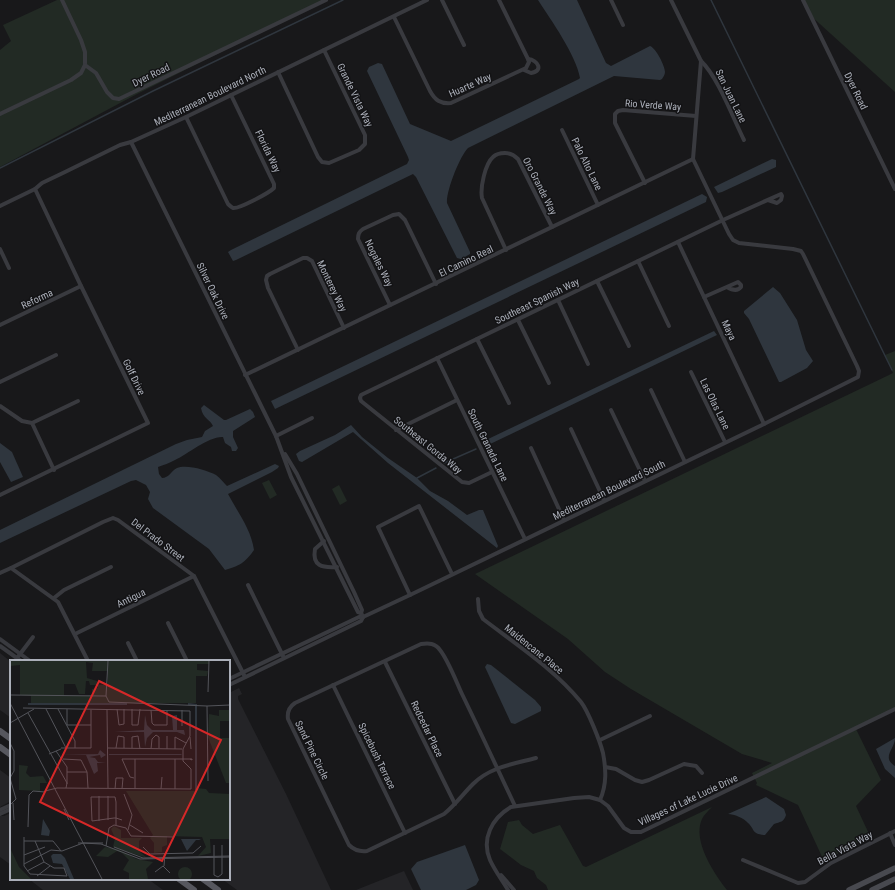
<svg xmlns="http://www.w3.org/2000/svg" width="895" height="890" font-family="'Roboto Condensed',sans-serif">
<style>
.built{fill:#242427}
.green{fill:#222a24}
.water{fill:#2f363e}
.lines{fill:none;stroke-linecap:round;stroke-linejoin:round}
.stream{stroke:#2f363e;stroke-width:1.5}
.street{stroke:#393a3f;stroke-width:4}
.secondary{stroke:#48494f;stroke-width:5.5}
.primary{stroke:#56575e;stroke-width:6}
.labels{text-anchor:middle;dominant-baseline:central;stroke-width:3;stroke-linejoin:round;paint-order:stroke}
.street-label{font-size:10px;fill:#abafb9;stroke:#131315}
.inset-river{fill:none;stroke:#2f363e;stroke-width:2}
.inset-road{fill:none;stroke:#53545a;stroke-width:1}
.view{fill:#d62828;fill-opacity:0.15;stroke:#d62828;stroke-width:2}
.inset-edge{fill:none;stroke:#abafb9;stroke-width:2}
</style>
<rect width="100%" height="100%" fill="#18181a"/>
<g class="built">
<path d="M0 653 11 662V718L0 710Z"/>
<path d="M239 688 242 694 238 696V699L286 794 331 890H237L222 879H229V693Z"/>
<path d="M0 770 11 778V801L0 807Z"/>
<path d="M11 813V865L0 857V816H4Z"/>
<path d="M404 871 413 890H356L366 886Z"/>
<path d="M29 879H148L163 890H43Z"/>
</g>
<g class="green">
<path d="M57 0H325L137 94 0 167V50L11 41 3 25Z"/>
<path d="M804 0H895V92L810 15Z"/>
<path d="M895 351V708L855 727 881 780 856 806 870 836 824 861 798 805 756 785 757 783 752 773 772 763 742 754 631 689 605 672 568 639 475 574 889 375 893 373 885 355Z"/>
<path d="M269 480 277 495 270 499 262 483Z"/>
<path d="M339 485 347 501 340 505 332 489Z"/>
<path d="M712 807C709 810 704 815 702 819 692 841 714 873 727 890H548L546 885 537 878 534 871 521 865 500 849 508 822 519 820 522 825 533 834 560 825 583 866 586 867Z"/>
</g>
<g class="water">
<path d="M538 0H577L606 63 611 66 650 46C656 48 665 66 665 72 665 75 663 77 662 79L660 80 614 76 468 148C460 156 446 191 447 203L470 252V254L461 259 457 258 416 177 413 174 236 260 233 261 228 252 231 250 407 164 409 160 408 157 367 71 369 67 378 63 382 64 410 124 451 141 579 79 580 78C576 55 551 20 538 0Z"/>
<path d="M772 159 776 160V167L722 192 718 193 714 187Z"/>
<path d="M702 194 707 197 706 202 275 409 271 401Z"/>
<path d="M773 287 780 293 797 320 806 350 813 361 807 368 781 382H779L749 319 744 313V311Z"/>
<path d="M714 331 717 335 486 446 484 441Z"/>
<path d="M204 405 224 420H226L250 409 253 412 255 417 233 431V437L238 448 236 451H232L231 447 225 443 223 437C209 436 188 454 175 460 170 463 163 465 158 467L159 474 162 478C169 478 171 471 177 468 186 464 207 470 216 475 220 478 224 483 227 486L275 464 279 466 278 468 272 472 228 494C238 513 251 529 254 550 245 563 239 566 225 570L209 549 153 508 148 499 150 492 146 485 136 480 131 481 0 543V530L176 444 187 440 202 437 205 431 213 426C210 419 203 419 201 408Z"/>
<path d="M351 425 362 437 388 458 417 478 430 491 448 501 467 515 479 510H483L498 546 497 548 388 463 353 432 302 462 299 461 296 454 300 451 335 435Z"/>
<path d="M0 443 12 452 23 477 11 482 0 462Z"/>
<path d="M487 664 491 665 535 700 541 707V711L515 724 511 723 485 667Z"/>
<path d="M895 738C895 749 881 757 895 766V778L885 769 876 749Z"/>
<path d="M766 797 784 809 786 815C784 822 780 822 774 824L765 835C751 834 755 829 748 823 744 818 734 814 728 814Z"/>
<path d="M465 845 479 880 476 885 466 890H421L411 869 417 862Z"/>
</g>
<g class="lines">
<g class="stream">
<path d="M711 0 892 370"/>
<path d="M0 168 153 91 343 0"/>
<path d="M444 463 476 449"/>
<path d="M417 478 436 468"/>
</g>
<g class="street">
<path d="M62 0 81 40 85 52V65"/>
<path d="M442 0 464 45"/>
<path d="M611 0 623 25"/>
<path d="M803 0 895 189"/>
<path d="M394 17 430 91C435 100 440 104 451 103L526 68 529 62 528 59 499 0"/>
<path d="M701 61C718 77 733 118 744 140"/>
<path d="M524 70 531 73C544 71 538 60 528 59"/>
<path d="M278 72 318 157 322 162 329 163 359 150 365 144V135L324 50"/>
<path d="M0 114 71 80 81 73 85 65 96 73 107 92 113 98 119 99 326 0"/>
<path d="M186 117 228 204C230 206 231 207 233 208 239 209 269 193 274 188V184L231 95"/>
<path d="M562 130 598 205"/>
<path d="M131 142 276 436 291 477 358 612 361 613 363 617"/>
<path d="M645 183 615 123V114L618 111 623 110 696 116"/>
<path d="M0 206 35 189 42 183 65 172 120 145 131 142 186 117 427 0"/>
<path d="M678 242 764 424"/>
<path d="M0 249 9 268"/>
<path d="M506 250 482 198C480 188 485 164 493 157 496 154 500 153 505 153 510 153 514 155 518 159L552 227"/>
<path d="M638 261 669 326"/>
<path d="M597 281 629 346"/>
<path d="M704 297 738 282 741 285V287C737 292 732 290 727 287"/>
<path d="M558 300 588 364"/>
<path d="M390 305 358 239C358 234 359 232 363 229L393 215 399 214 405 220 436 284"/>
<path d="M518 320 549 383"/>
<path d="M0 325 81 286"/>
<path d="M477 339 509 403"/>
<path d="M298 350 268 288 266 280 267 276 270 274 303 258H307L312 261 344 328"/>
<path d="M437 358 525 539"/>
<path d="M691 372 725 442"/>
<path d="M245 375 693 159"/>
<path d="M0 382 56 355"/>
<path d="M651 390 685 462"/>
<path d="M360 398 361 395 723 220 781 194 782 196 781 200 777 203 768 200"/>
<path d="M360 398 361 401 462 482 469 483 492 472"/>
<path d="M0 406 22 421 32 423 54 470"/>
<path d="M611 410 645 481"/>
<path d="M32 423 78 401"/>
<path d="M571 429 604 500"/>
<path d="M396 430 457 400"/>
<path d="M276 436 312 418"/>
<path d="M531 448 564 520"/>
<path d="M285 454 297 474 354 592 362 610 361 613"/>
<path d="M0 495 148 423 81 286 35 189"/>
<path d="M324 541 315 549C312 566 322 568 337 567"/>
<path d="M11 568 103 522 113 518 118 520 194 576 245 677"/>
<path d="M0 573 11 568 58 602 88 661"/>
<path d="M248 585 283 656"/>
<path d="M410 595 378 527 419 506 452 574"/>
<path d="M54 598 64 590 111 567"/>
<path d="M478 599 479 611 483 619C517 645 554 669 581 702 588 711 600 741 603 753 606 769 607 784 600 800"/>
<path d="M168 623 187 661"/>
<path d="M75 634 194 576"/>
<path d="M0 639 30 661"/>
<path d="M128 643 137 661"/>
<path d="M0 646 21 661"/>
<path d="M17 658 33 637"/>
<path d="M385 662 455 804"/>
<path d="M229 679 359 617H363L410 595 764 424 858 377 859 371 857 366 803 254 801 251 793 249 739 243 733 240 729 234 693 159 701 61 671 0"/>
<path d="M229 685 361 621 363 617"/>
<path d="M333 685 405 833"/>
<path d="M600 740 650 716"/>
<path d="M605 767 616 769 635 780 642 782 649 780 684 764 696 766 702 773"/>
<path d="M515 806C497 768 480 731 462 694 456 681 448 660 440 650 435 643 429 643 421 644L295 703C289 707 287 712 288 719L349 845C354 850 359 852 367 851L444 814C455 805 463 794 473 784 490 767 513 764 536 758"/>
<path d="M0 810 11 805"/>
<path d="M0 814 11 809"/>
<path d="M890 833 895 845"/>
<path d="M743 860 798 883 805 882 831 863 895 831"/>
<path d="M501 875 514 890"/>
<path d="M508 890C502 880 495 871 490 860 481 839 492 818 511 807L574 798 589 797 600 800 608 806 624 828 631 832H641L895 709"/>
</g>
<g class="secondary">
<path d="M849 890 895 868"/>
<path d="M872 890 895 879"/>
</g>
<g class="primary">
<path d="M0 731 11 739"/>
<path d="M0 747 11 755"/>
<path d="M179 879 194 890"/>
<path d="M203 879 218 890"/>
</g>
</g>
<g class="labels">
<g class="street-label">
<text transform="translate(151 75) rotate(-26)">Dyer Road</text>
<text transform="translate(470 85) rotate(-24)">Huarte Way</text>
<text transform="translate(856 91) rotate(64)">Dyer Road</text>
<text transform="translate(355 95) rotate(64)">Grande Vista Way</text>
<text transform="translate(210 96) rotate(-26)">Mediterranean Boulevard North</text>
<text transform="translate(731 96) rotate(64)">San Juan Lane</text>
<text transform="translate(653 105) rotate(4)">Rio Verde Way</text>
<text transform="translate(268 151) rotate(64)">Florida Way</text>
<text transform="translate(587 164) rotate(64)">Palo Alto Lane</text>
<text transform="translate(540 186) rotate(63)">Oro Grande Way</text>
<text transform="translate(466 261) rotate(-26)">El Camino Real</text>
<text transform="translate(379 263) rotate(64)">Nogales Way</text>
<text transform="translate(332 286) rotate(64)">Monterey Way</text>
<text transform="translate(213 291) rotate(64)">Silver Oak Drive</text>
<text transform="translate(37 299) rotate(-25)">Reforma</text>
<text transform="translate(537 301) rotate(-26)">Southeast Spanish Way</text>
<text transform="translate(729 330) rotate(65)">Maya</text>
<text transform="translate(134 377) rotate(64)">Golf Drive</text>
<text transform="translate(715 404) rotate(64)">Las Olas Lane</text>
<text transform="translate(428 445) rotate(39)">Southeast Gorda Way</text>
<text transform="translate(488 445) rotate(64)">South Granada Lane</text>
<text transform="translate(609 490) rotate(-26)">Mediterranean Boulevard South</text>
<text transform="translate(158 540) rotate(37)">Del Prado Street</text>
<text transform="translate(131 598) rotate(-26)">Antigua</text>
<text transform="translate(534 649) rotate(39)">Maidencane Place</text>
<text transform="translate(427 729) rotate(64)">Redcedar Place</text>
<text transform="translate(312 750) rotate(64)">Sand Pine Circle</text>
<text transform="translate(377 756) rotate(64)">Spicebush Terrace</text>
<text transform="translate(688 800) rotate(-25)">Villages of Lake Lucie Drive</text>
<text transform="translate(845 848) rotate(-28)">Bella Vista Way</text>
</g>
</g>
<g transform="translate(10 660)">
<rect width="220" height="220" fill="#18181a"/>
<path d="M0 1H199V4H187V10L198 11 197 16H186V43L21 44V36L10 35V5L0 6ZM76 2 83 3 82 11H97L98 25H88V28L82 29V36H54V24H65L69 34H75L76 21H79L80 25H87V21L77 18ZM209 50H220V61H210V78H220V123H216L198 77 199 54 209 56ZM9 105 18 106 16 113 20 117 33 116 37 123H30V131L9 130ZM186 128 196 129 199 133 220 134V179H200L201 193 188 196 196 187 192 177 157 176V185L152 187V192L144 193V183L140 178 143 175 116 131H185ZM104 166 111 170V178H132L129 181V191L137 198 103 187 105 178 101 169ZM95 187 108 189 126 199 143 202 136 209 138 219H119V213L113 210 119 200 112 193 107 191 98 197 86 196ZM0 188 9 207 21 219H0ZM168 214a7 7 0 1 1 14 0a7 7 0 1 1-14 0Z" fill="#222a24" fill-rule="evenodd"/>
<path d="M135 55 137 65 142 70H163L162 56 167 55V70H174L175 75 167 72H143L137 78 135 87 134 72H104L134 70ZM90 90 96 95 91 98 90 95 79 97 85 98 88 102 96 103H87L88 111 84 114 76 95H50L88 94ZM99 94H171L172 95H99ZM33 159 40 171 39 176 31 175ZM171 179H189L191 180H186L177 191ZM43 194H51L55 198 64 219H60L52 204 43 203 41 196Z" fill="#2f363e"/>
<path class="inset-river" d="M18 44H117M178 44 186 45V130"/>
<path class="inset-road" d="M198 32 199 1M0 35 96 36 99 42 197 46 198 121M96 36 98 1M0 43 92 219M197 46 220 45M13 48 180 51V76L173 89V101L181 109V129L47 128 35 131M36 49 56 88M48 49 65 81V88M57 49V65H81M107 49 109 65 114 64V49M122 49V65H128L130 49M97 50 98 128M141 50 142 63 144 65H157V50M172 50V66M18 53 57 123 56 128M0 63 24 49M180 77 181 89M0 83 4 91V111L0 118 6 139 0 145M51 88H81V50M98 88 172 89M106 88 108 76 114 77V88M122 88V77L128 76 130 89M141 89 142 79 146 75 149 77V88M157 89V76M165 89V77L176 83M46 91 57 107V124M39 94 51 89M53 99 71 100 77 112 78 128M112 99H182V100L180 99M112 99 120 117 124 118M125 99V129M57 112H77M105 129 106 118H113L112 129M151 129 152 117M165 129V99M114 134 122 155 118 170M98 136V160M3 143 4 160M54 149 59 160M89 161V136M106 165V142L105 137H81L82 161 104 158H106L112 160M120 165 133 173M18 167 19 135 23 131 35 132M14 177V206L20 214 57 216 54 208H44L34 202 25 181M14 181H43L51 191M68 183H93M204 185V215L208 217 212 214V185M96 186 99 168 104 165 116 168 121 176 164 177M104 187 133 198 220 196M133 187 140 194 183 193 191 186M14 195 35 187M14 204 41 190 52 191 73 183 91 184 130 199 220 197M154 206 155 193M17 211 34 202M145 212 153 206 160 213M27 216 40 206"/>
<path class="view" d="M89 21 211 80 152 201 30 142Z"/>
<rect width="220" height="220" class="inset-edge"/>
</g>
</svg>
